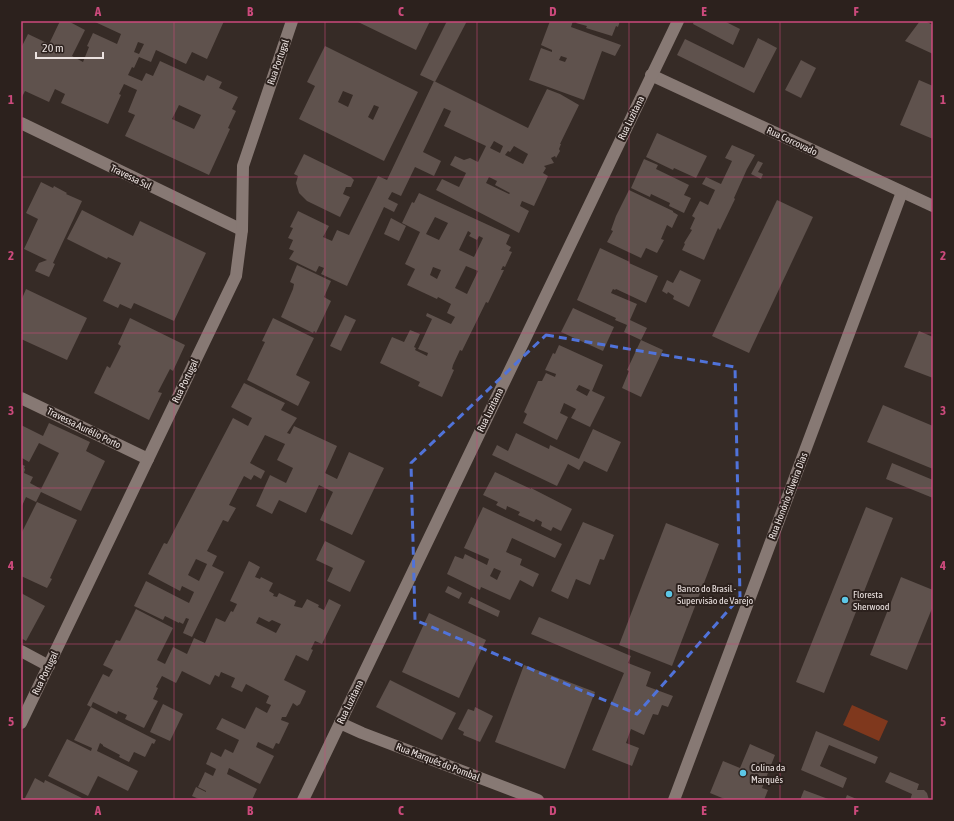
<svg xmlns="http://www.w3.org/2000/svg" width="954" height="821" font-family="'Asap Condensed',sans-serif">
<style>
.water{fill:#7f381d}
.building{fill:#5f524d;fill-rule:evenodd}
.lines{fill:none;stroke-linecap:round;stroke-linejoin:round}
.street{stroke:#877974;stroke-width:12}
.secondary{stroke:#877974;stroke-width:12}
.marked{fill:none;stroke:#5073da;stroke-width:3;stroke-dasharray:8 5;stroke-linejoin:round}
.grid{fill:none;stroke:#cc4a7c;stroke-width:1;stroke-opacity:0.55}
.poi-dot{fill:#5cc7e7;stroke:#2c211d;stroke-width:1.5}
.labels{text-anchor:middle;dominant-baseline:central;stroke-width:4;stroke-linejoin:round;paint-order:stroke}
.street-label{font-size:10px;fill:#ebe2e0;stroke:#2c211d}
.poi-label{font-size:10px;fill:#ebe2e0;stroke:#2c211d;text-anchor:start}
.neatline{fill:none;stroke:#cc4a7c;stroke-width:1.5}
.grid-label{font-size:13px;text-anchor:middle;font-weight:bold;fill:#cc4a7c}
</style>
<rect width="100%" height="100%" fill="#362b26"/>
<path class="water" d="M852 705 888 721 879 741 843 725Z"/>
<g class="building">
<path d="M60 21H68L85 30 72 56 83 62 89 47 87 46 93 33 117 44 121 34 93 21H224L207 59 192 52 186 64 156 50 151 62 139 57 134 68 132 67 128 75 142 81 146 73 153 76 160 61 204 81 207 75 222 82 219 88 238 97 232 109 236 111 228 128 230 129 209 175 125 136 135 115 128 112 137 90 124 84 119 94 121 95 108 124 61 103 65 94 55 89 49 102 25 91 21 99V45L22 46 28 34 49 44ZM138 42 144 44 139 54 134 52ZM179 105 201 115 194 129 172 119Z"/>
<path d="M356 21H430L416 50Z"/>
<path d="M447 21H467L435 82 420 75Z"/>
<path d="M550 21H573L571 27 621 45 615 56 602 51 584 100 529 80 541 48 552 52V50L541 45ZM561 56 567 58 565 62 559 60Z"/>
<path d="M577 21H620L618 27 616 26 612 36 586 28 587 26 576 23Z"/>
<path d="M694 21H724L740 29 733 45 693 24Z"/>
<path d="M920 21H925L933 25V54L905 41Z"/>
<path d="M758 38 777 48 754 93 677 55 685 39 744 68Z"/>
<path d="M325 46 418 92 384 161 299 119 315 86 307 82ZM343 91 353 95 348 107 338 102ZM374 105 379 107 373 120 368 117Z"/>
<path d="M801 60 816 68 801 98 785 90Z"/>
<path d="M919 80 933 86V139L900 125Z"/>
<path d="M434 81 528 128 547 89 560 94 579 105 560 144H561L559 149 560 151 556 158 555 156 551 158 554 163 544 166 546 168 543 173 548 176 534 206 522 201 520 206 529 211 519 233 436 190 442 179 459 187 466 173 450 165 455 156 464 160 470 158 478 162 486 146 444 126 451 111 444 108 423 152 441 161 434 176 415 167 401 196 392 192 388 199 398 204 394 212 384 207 347 286 321 274 324 268 319 266 316 272 289 259 294 251 289 249 293 240 288 238 293 228 290 227 298 211 329 226 323 237 332 241 337 230 349 235 378 176 387 180ZM494 141 503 146 500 153 490 148ZM514 146 528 154 523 164 505 155 508 151 510 152ZM489 177 497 181 495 185 510 193 509 194 486 183Z"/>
<path d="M657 133 707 156 696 178 674 168 673 170 646 157Z"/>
<path d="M732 145 755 155 747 169 734 198 735 199 720 230 718 228 704 260 682 250 685 244 684 243 692 230 690 229 695 218 692 216 700 201 708 205 715 190 702 184 706 177 721 184 732 161 725 158Z"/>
<path d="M304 154 351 177 354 180 351 187H346L343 194 350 197 340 217 307 201 299 193 296 183 298 176 294 174Z"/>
<path d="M644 159 658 165 656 169 689 185 684 195 691 198 684 213 669 206 670 203 651 194 650 197 631 188Z"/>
<path d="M758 161 763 163 758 172 763 174 761 179 751 174Z"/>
<path d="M41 182 53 188 54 186 67 193 66 194 82 201 53 263 55 264 49 277 35 271 39 263 47 260 24 249 38 219 26 213Z"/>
<path d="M629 190 673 211V212L678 215 672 228 667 225 661 239 664 240 657 253 646 248 641 258 607 242 613 231 611 230 616 216Z"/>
<path d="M419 193 510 235 506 244 511 247 509 251 512 252 505 267 503 266 501 270H504L488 303 486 302 462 351 460 350 453 365 452 369 454 370 442 397 418 386 420 382 380 363 392 337 404 342 410 330 420 334 414 347 416 348 415 350 427 356 428 353 418 349 432 319 426 316 427 313 451 324 455 317 447 313 451 304 438 297 437 299 407 285 415 269 405 264 420 232 402 223 412 202 414 203ZM435 217 448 223 439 240 426 234ZM468 231 471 233 469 236 477 240 479 236 483 238 474 257 459 250ZM466 266 478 271 467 294 455 288ZM433 267 441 270 437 279 430 275Z"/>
<path d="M777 200 813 217 749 353 712 336Z"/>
<path d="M82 210 133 236 140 221 206 253 174 321 134 303 131 309 120 304 118 308 103 301 121 263 108 257 107 259 67 239Z"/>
<path d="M391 218 406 226 399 241 384 234Z"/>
<path d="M600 248 630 262 629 263 658 276 646 303 616 289 615 290 613 289 611 293 637 304 630 320 647 328 641 340 624 332 627 325 615 320 616 318 577 300Z"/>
<path d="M297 265 331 281 324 297 331 301 316 333 314 331 313 333 281 317 293 289 294 284 290 282Z"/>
<path d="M680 270 701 280 689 307 673 299 674 296 668 292 667 294 662 291 667 280 673 283Z"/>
<path d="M26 289 87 318 67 360 21 339V301Z"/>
<path d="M573 308 614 327 603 351 561 332Z"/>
<path d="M345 315 356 320 341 351 330 346Z"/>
<path d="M130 318 185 345 173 371 170 369 158 392 162 393 149 420 94 393 107 366 110 368 121 346 118 344Z"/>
<path d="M273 318 314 338 296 375 310 382 298 406 247 380 265 342 262 341Z"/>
<path d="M919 331 933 337V378L904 367Z"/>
<path d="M641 340 663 350 641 397 622 388 629 371 627 370Z"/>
<path d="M559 345 603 365 592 391 605 397 590 427 571 418 576 409 564 403 560 413 568 417 557 440 523 423 527 414 524 412 538 381H542L546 373 555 377 556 374 545 370 553 353 555 354ZM579 385 590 390 587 396 576 390Z"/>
<path d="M244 383 285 403 281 410 297 418 287 433 290 434 294 426 337 446 325 473 337 479 349 452 384 468 352 535 320 520 333 492 319 485 306 513 279 500 272 514 256 506 270 475 286 483 293 468 277 460 285 444 265 435 250 463 265 471 261 479 254 475 251 480 244 476 229 505 236 508 228 522 223 520 207 551 217 556 212 566 224 572 192 637 183 633 189 619 186 618 183 624 179 622V623L165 616 163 620 134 606 146 581 189 603 194 592 182 586 180 591 148 574 164 543 167 544 233 418 248 426 252 418 231 407ZM196 559 207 564 199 581 188 575Z"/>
<path d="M883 405 933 426V469L867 442Z"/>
<path d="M49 423 90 442 86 451 105 461 81 511 41 492 36 502 26 497 21 508V464L25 466 24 468 25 469 24 473 33 477 30 483 41 489 59 453 39 443 29 462 22 458 21 460V425L43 436Z"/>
<path d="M593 429 621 442 607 472 584 461 579 470 568 464 557 486 492 455 497 445 508 451 516 433 549 449 550 445 579 459Z"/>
<path d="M892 463 933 480V498L886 479Z"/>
<path d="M495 472 531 489V488L572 509 561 531 553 527 551 531 541 526 542 522 536 519 534 522 518 515 520 512 507 506 506 510 496 505 498 502 483 495Z"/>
<path d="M37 502 77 520 50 578 52 579 47 588 21 576V534Z"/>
<path d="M483 507 562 544 555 558 512 538 506 552 522 559 520 565 539 574 533 587 520 580 510 600 481 587 480 590 447 574 455 556 463 559 465 554 487 565 489 559 464 548ZM494 568 501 571 497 580 490 576Z"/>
<path d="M866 507 893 518 824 693 796 682Z"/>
<path d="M583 522 614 535 604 560 600 559 590 585 576 579 568 599 551 591Z"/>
<path d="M666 523 719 544 672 666 619 645Z"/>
<path d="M325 541 365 561 350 592 327 581 333 568 316 560Z"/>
<path d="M249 561 260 567 255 577 260 579 261 577 273 583 269 591 274 594 273 596 277 597 279 593 296 601 294 606 302 608 307 599 319 605 318 607 324 610 329 599 341 605 322 644 315 641 311 649 313 650 308 661 296 655 284 680 306 691 300 704 297 706 293 703 286 717H282L281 720 289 723 279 744 276 743 273 749 258 742 256 747 274 756 260 784 229 768 227 774 257 789 252 800H201L192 796 196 787 206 792V791L198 787 205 772 213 776 216 769 206 764 211 752 221 757 225 749 233 753 239 740 216 729 222 718 245 729 256 707 267 713 271 705 266 703 269 696 246 684 242 692 231 687 235 678 221 672 219 677 215 675 210 685 182 671 176 683 162 676 156 687 158 688 153 699 158 701 144 728 125 719 127 715 118 711 117 714 93 702 91 707 156 740 154 744 152 743 145 757 134 752 129 762 119 757 120 755 103 746V745L100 743 97 751 138 771 128 791 98 776 88 796 48 776 67 739 91 751 92 748 74 740 91 707 87 705 103 674 109 677 113 670 103 665 116 640 120 641 136 609 173 628 157 660 165 664 173 647 187 654 194 638 205 643 216 618 225 622 231 611 233 612 237 604 230 601ZM259 617 269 622 272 620 281 624 276 633 256 623Z"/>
<path d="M901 577 933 590V606L907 670 870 655Z"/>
<path d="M448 586 462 593 459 599 445 592Z"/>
<path d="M21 593 45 606 26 641 21 638Z"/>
<path d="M471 597 500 611 498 617 468 603Z"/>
<path d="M429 613 486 640 459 698 402 672Z"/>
<path d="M539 617 631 656 628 663 651 672 646 686 673 696 668 707 662 705 658 715 653 714 644 735 631 729 626 743 639 748 632 766 592 750 624 673 531 634Z"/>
<path d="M524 665 595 692 565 769 495 742Z"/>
<path d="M390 680 456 713 442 740 376 707Z"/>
<path d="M163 704 183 714 170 741 150 732Z"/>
<path d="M475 707 493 716 480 742 463 735 464 732 458 729 468 709 474 711Z"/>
<path d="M816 731 878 757 875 764 829 745 820 766 847 778 843 788 801 770Z"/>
<path d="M750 744 775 755 762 788 768 790 764 800H727L710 793 723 761 740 768Z"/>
<path d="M890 772 919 784 917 790H924L927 793 929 800H910L912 794 885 782Z"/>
<path d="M35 778 44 783 45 780 86 800H24Z"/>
<path d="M804 790 831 800H800Z"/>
<path d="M847 795 859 800H845Z"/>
</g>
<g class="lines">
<g class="street">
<path d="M651 75 933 206"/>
<path d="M21 123 242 230"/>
<path d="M21 398 148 459"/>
<path d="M21 651 49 666"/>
<path d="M21 723 236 276 242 230 243 166 292 21"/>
<path d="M340 723 678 21"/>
<path d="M674 800 902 192"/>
</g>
<path class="secondary" d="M303 800 340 723 362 733 538 800"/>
</g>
<path class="marked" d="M546 335 735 367 740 597 637 714 415 620 411 463Z"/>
<path class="grid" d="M174 21V800M325 21V800M477 21V800M629 21V800M780 21V800M21 177H933M21 333H933M21 488H933M21 644H933"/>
<g class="poi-dot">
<circle cx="669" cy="594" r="4"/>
<circle cx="845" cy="600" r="4"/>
<circle cx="743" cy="773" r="4"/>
</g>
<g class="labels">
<g class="street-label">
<text transform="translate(278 62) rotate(-71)">Rua Portugal</text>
<text transform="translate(631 118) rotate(-64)">Rua Luzitana</text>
<text transform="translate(792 141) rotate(25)">Rua Corcovado</text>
<text transform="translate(131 177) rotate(26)">Travessa Sul</text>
<text transform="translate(185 381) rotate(-64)">Rua Portugal</text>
<text transform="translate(490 410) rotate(-64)">Rua Luzitana</text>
<text transform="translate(84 428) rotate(26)">Travessa Aurélio Porto</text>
<text transform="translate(788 496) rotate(-69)">Rua Honório Silveira Dias</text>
<text transform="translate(45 673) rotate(-64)">Rua Portugal</text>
<text transform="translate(350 702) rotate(-64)">Rua Luzitana</text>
<text transform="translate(438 762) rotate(21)">Rua Marquês do Pombal</text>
</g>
<g class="poi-label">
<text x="677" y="588">Banco do Brasil -<tspan x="677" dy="12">Supervisão de Varejo</tspan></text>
<text x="853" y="594">Floresta<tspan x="853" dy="12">Sherwood</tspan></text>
<text x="751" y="767">Colina da<tspan x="751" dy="12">Marquês</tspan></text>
</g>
</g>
<rect width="954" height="821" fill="none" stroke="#2c211d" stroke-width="44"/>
<path d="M36 52v6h67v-6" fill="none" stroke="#ebe2e0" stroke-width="2"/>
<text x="42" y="52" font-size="12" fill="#ebe2e0" stroke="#2c211d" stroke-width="3" paint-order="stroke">20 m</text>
<rect x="22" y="22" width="910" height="777" class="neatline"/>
<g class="grid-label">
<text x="98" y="16">A</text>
<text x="250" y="16">B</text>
<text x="401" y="16">C</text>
<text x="553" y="16">D</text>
<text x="704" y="16">E</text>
<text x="856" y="16">F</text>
<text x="11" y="104">1</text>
<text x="943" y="104">1</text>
<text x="11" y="260">2</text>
<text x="943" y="260">2</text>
<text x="11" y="415">3</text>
<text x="943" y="415">3</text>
<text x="11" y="570">4</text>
<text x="943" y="570">4</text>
<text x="11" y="726">5</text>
<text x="943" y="726">5</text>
<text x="98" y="815">A</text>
<text x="250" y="815">B</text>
<text x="401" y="815">C</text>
<text x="553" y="815">D</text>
<text x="704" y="815">E</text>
<text x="856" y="815">F</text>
</g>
</svg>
